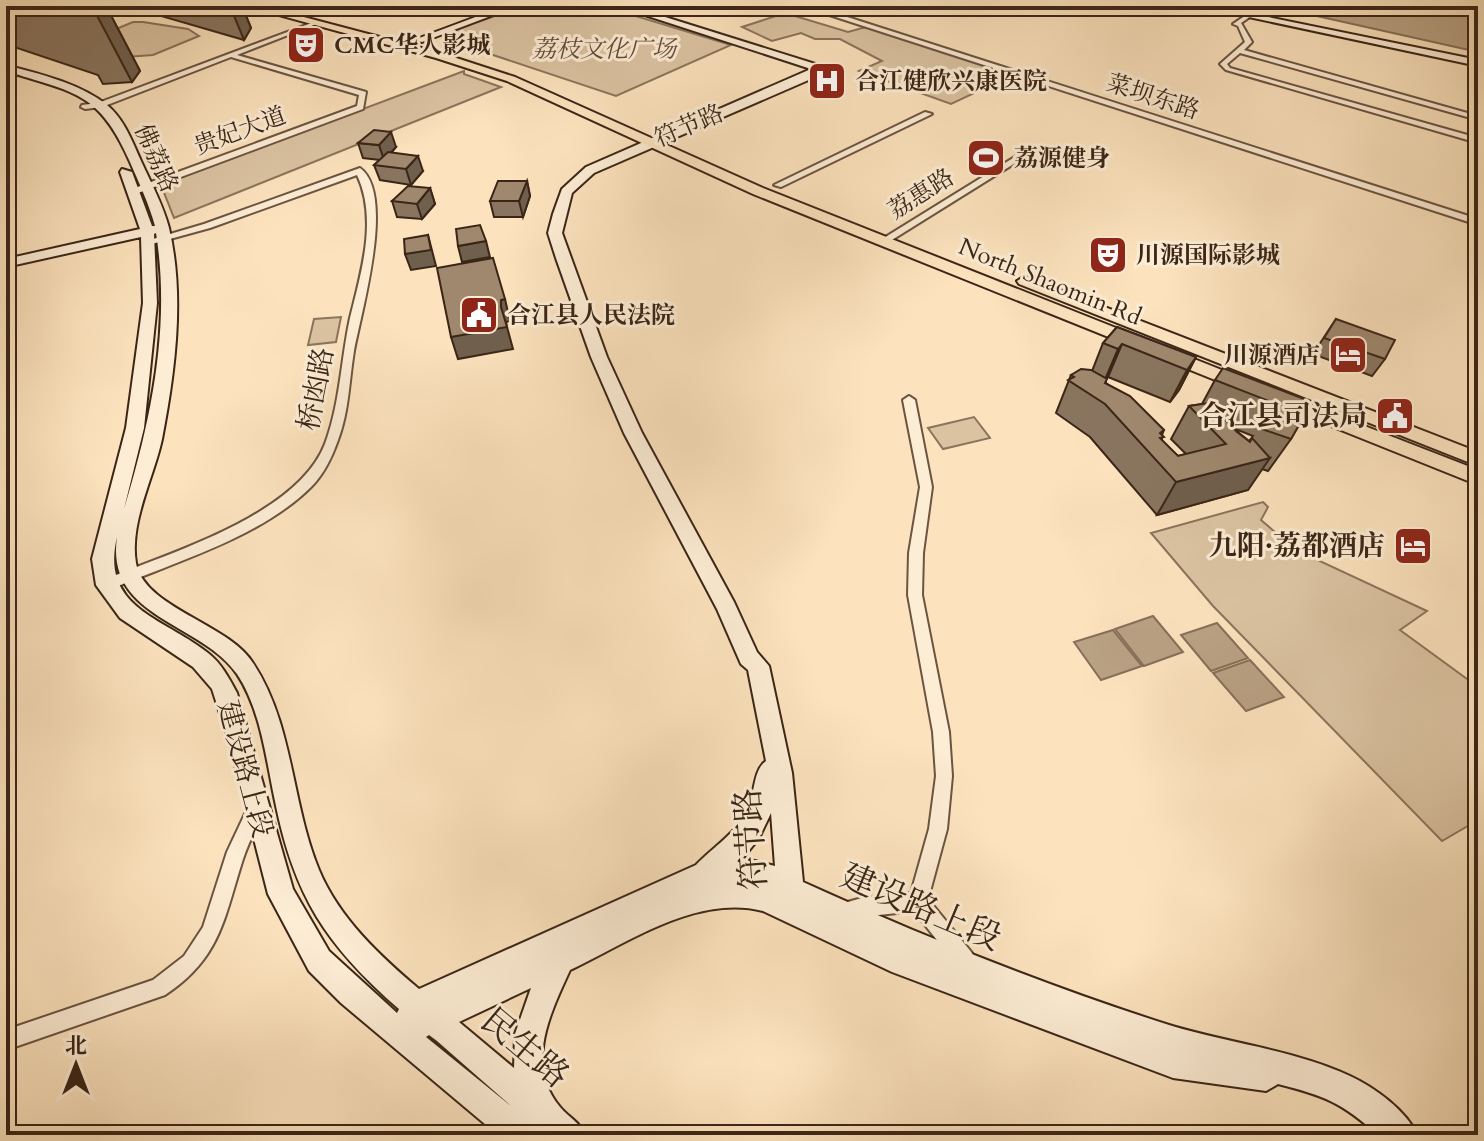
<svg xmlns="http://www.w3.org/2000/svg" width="1484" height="1141" font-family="Cardo,'Noto Serif SC',serif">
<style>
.green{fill:#dbc3a2;stroke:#8b745c;stroke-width:2}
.water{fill:#baa285;stroke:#877059;stroke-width:2}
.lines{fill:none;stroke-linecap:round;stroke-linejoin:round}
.minor-casing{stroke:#6b5441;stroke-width:4}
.secondary-casing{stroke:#3b2517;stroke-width:4}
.primary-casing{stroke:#3b2517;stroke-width:4}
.minor{fill:#fdedd5;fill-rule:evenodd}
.secondary{fill:#fdedd5;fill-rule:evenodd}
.primary{fill:#fce3be;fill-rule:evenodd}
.wall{fill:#89755f;stroke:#3b2517;stroke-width:2;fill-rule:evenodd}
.shaded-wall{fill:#6f5f4d;stroke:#3b2517;stroke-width:2}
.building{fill:#9f886e;stroke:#3b2517;stroke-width:2}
.labels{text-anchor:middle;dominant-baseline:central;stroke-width:6;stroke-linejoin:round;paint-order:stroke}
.far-poi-label{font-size:24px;font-weight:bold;fill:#3b2517;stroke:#fdedd5;text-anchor:start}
.far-park-label{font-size:24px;font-style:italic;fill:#634c3a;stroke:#fdedd5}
.far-street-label{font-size:24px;fill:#3b2517;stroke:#fdedd5}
.street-label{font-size:28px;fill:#3b2517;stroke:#fdedd5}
.poi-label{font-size:28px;font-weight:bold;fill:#3b2517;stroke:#fdedd5;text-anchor:end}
.near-street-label{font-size:34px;fill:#3b2517;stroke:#fdedd5}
</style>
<rect width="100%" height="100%" fill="#fce3be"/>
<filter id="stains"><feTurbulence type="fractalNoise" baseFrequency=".0025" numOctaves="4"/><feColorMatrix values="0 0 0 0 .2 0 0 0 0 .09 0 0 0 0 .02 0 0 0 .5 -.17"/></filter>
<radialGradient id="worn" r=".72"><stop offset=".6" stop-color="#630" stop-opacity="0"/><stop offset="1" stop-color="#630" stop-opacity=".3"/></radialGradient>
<g class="green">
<path d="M522 6H603L731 45 616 96 445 39 447 33Z"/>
<path d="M785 13 848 32 866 27 995 68 983 73 998 82 951 104 859 71 882 61 840 39H815L801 33 772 41 742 27Z"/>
<path d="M143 22 188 29 199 36 153 55 126 57 116 29 133 22Z"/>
<path d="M464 71V74L501 87 174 218 161 185Z"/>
<path d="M341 317 336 342 308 345 314 319Z"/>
<path d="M974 417 990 438 943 449 928 428Z"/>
<path d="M1263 502 1268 507 1261 520 1296 550 1427 611 1400 630 1478 687V820L1442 841 1213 606 1151 533Z"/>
</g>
<g class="water">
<path d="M1272 6H1478V52Z"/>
<path d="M1153 616 1183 652 1144 666 1115 629Z"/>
<path d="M1217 623 1248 658 1211 671 1181 635Z"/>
<path d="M1113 630 1142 666 1101 680 1074 642Z"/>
<path d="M1250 660 1284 697 1246 711 1213 673Z"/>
</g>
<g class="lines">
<g class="minor-casing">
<g id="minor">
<path d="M816 7 1478 219V225L814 10Z"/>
<path d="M1249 13 1254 14 1241 23 1252 42 1244 50 1478 116V120L1240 53 1227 64 1230 68 1478 138V143L1226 70 1220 64 1245 42 1238 26 1233 24Z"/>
<path d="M314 22 319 23 237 55 366 92 363 109 138 193H132V189L357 106 359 95 231 57 102 107 85 109 81 107 82 105 98 103Z"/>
<path d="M925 112 932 114 781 187 774 185Z"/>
<path d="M1018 155 1025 157 887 243 879 241Z"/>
<path d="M360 168C396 194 361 312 354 351 349 381 349 411 338 440 332 457 324 474 311 487 261 537 175 562 111 589H101L99 585 101 581C168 553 297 516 325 444 340 404 341 360 350 318 361 273 378 219 357 175L210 228 148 245 143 242 204 224Z"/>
<path d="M909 396 915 400 932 487 923 553 922 595 949 732 952 776 947 829 928 899 972 953 975 960 972 967 965 970 958 967 914 911 862 917 844 921 837 919 835 912 837 905 862 898 911 893 929 829 936 776 933 732 908 595 909 553 920 487 903 400Z"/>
<path d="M257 799 263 801 266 807C258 824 249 841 243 859 224 918 221 958 165 995L6 1050V1030L153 980 184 956 203 927 227 852 251 801Z"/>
</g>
</g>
<g class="secondary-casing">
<g id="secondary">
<path d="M505 6H517L422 42 414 40Z"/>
<path d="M617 6H630L828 68 827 72 594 173 572 193 562 233 607 357 642 433 734 602 757 652 769 666 792 773 803 882C922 936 1044 985 1169 1025 1228 1043 1294 1050 1350 1076 1374 1087 1407 1111 1417 1135H1378C1341 1102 1325 1096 1278 1084L1266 1091 1173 1078 892 972 763 911C697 894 629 942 570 970 551 1012 524 1064 560 1107 569 1118 579 1121 585 1135H545L534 1125 538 1135H498L341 1003 309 971 268 894 230 745 212 689 193 667 120 618 96 585 92 559 126 428 143 303 141 237 6 267V259L140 229 120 172 122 169 132 172 152 226H155C149 204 139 183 130 162 99 91 74 93 6 71V65C40 74 79 83 107 105 124 119 132 141 141 161 151 183 163 205 169 228 185 296 175 372 162 439 154 477 129 523 136 563 144 608 228 623 253 663 294 725 291 803 319 870 339 918 380 956 419 989L696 865C714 846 736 834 748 809 755 794 753 770 766 761L748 670 741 664 717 609 624 433 591 357 556 258 548 233 553 214 562 189 586 167 811 69ZM156 233C171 327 151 420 124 509L144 428 157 303 154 234ZM117 537C105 618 201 622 237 674 261 710 266 759 275 801 294 896 326 945 399 1009L397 1013 329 951 293 889 237 693C229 678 221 663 208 653 163 617 100 609 117 537ZM771 813 775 866 743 858 759 838ZM531 988 515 1034 514 1068 459 1022ZM429 1035 437 1041 511 1106 426 1037Z"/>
<path d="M1197 6H1214L1478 60V66Z"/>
</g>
</g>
<g class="primary-casing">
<g id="primary">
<path d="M246 6H262L444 54 515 77 763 188 1252 382 1255 386 1246 392 1240 390 753 194 507 81 436 58Z"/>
<path d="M1025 276 1478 452V466L1019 284 1017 281Z"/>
<path d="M1282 394 1478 470V485L1276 404 1273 400Z"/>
</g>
</g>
<use href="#minor" class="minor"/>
<use href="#secondary" class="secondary"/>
<use href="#primary" class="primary"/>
</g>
<g class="wall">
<path d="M6 6H106L140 71 132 82 103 84 98 75 17 48 6 30Z"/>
<path d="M136 6H242L251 28 244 40 137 9Z"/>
<path d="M340 6H384V8L371 14Z"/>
<path d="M358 143 396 147 391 153 423 171 411 185 380 180 374 165 380 160 363 158Z"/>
<path d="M527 181 530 196 523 217H494L490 201Z"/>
<path d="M430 188 435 204 422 219 397 217 392 201Z"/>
<path d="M1336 319 1385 359 1372 376 1313 354Z"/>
<path d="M1117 327 1196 357 1179 390 1170 402 1108 377 1106 379V383L1164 430 1162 435V441L1178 456 1186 454 1171 439 1189 406 1202 404 1215 380 1312 402 1291 439 1268 471 1262 469 1248 490 1157 515 1090 437 1056 413 1071 375 1092 371 1103 343ZM1233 428 1253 436 1249 441Z"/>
</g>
<g class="shaded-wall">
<path d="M92 6H106L140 71 132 82Z"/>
<path d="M230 6H242L251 28 244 40Z"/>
<path d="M368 6H384V8L371 14Z"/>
<path d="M391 132 396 147 384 160 379 145Z"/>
<path d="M418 156 423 171 411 185 406 169Z"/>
<path d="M527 181 530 196 523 217 519 201Z"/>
<path d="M430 188 435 204 422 219 417 204Z"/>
<path d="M428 235 436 266 411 270 405 254Z"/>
<path d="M486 241 490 257 462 262 458 246Z"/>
<path d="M505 299 510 321 506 322 507 327 513 349 458 359 451 337 501 307V300Z"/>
<path d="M1122 344 1108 377 1104 382 1118 349Z"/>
<path d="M1196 357 1179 390 1170 402 1187 370Z"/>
<path d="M1270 458 1248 490 1157 515 1176 482Z"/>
</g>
<g class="building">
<path d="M374 130 391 132 379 145 358 143Z"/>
<path d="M388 152 418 156 406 169 374 165Z"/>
<path d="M498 181H527L519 201H490Z"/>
<path d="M408 186 430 188 417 204 392 201Z"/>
<path d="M480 225 486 241 458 246 456 229Z"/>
<path d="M428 235 431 250 405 254 404 239Z"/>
<path d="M493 258 505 299 501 300V307L507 327 451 337 437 268Z"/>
<path d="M1336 319 1395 340 1385 359 1324 338Z"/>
<path d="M1117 327 1196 357 1187 370 1122 344 1118 349 1103 343Z"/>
<path d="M1223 368 1312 402 1291 439 1259 428 1274 403 1215 380Z"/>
<path d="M1081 369 1091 370 1107 379 1105 383 1130 396 1164 430 1160 433 1164 437 1160 438 1178 456 1226 444 1189 406 1209 403 1237 432 1250 442 1252 438 1270 458 1176 482 1105 404 1068 380 1074 377 1071 375Z"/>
</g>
<defs>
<g id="theatre-square" transform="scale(2)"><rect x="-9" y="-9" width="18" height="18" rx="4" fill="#8f2418" stroke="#fdedd5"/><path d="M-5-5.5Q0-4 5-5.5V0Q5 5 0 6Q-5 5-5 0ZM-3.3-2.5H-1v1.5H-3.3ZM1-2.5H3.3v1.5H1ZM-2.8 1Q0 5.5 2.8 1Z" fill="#fff"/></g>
<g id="hospital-square" transform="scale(2)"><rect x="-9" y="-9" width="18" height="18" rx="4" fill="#8f2418" stroke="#fdedd5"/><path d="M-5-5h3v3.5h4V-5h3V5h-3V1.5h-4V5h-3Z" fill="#fff"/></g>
<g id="stadium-square" transform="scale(2)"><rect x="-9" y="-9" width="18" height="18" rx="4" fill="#8f2418" stroke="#fdedd5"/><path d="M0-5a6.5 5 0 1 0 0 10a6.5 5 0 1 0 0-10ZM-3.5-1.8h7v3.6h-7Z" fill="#fff"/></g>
<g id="civic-square" transform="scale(2)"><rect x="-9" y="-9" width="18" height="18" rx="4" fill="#8f2418" stroke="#fdedd5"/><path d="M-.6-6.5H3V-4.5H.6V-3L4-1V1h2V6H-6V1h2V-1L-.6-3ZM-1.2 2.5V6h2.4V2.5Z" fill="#fff"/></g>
<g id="hotel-square" transform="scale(2)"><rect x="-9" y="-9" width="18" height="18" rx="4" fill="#8f2418" stroke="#fdedd5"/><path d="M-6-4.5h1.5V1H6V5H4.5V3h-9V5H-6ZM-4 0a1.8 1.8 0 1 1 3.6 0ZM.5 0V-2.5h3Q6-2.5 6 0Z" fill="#fff"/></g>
</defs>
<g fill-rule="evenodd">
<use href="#theatre-square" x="306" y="45"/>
<use href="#hospital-square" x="827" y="81"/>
<use href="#stadium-square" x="986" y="158"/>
<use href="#theatre-square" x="1108" y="255"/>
<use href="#civic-square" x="479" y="315"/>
<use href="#hotel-square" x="1348" y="355"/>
<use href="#civic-square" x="1395" y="416"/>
<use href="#hotel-square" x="1413" y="546"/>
</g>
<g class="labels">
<g class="far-poi-label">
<text x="334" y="45">CMC华人影城</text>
<text x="855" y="81">合江健欣兴康医院</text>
<text x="1014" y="158">荔源健身</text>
<text x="1136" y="255">川源国际影城</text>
<text x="507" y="315">合江县人民法院</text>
<text x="1320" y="355" text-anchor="end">川源酒店</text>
</g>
<g class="far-park-label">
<text x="604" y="49">荔枝文化广场</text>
</g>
<g class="far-street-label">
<text transform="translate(1153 97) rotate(18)">菜坝东路</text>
<text transform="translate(689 126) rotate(-23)">符节路</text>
<text transform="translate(240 131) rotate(-20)">贵妃大道</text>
<text transform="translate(156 158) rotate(66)">佛荔路</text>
<text transform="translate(921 194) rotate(-32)">荔惠路</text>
<text transform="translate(1050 282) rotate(22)">North Shaomin Rd</text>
</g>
<g class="street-label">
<text transform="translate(316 389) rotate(-79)">桥凼路</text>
<text transform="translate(245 769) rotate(75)">建设路上段</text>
</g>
<g class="poi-label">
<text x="1367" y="416">合江县司法局</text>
<text x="1385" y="546">九阳·荔都酒店</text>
</g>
<g class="near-street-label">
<text transform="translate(751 839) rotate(-94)">符节路</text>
<text transform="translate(921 907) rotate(23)">建设路上段</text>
<text transform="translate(525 1048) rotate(40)">民生路</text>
</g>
</g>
<rect width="1484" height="1141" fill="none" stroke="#fce3be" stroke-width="32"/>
<rect x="8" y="8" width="1468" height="1125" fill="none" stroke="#3b2517" stroke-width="4"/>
<rect x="16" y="16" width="1452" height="1109" fill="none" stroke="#3b2517" stroke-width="2"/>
<g transform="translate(76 1065)" stroke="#fdedd5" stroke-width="6" paint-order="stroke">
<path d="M0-6L14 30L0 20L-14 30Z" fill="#3b2517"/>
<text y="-12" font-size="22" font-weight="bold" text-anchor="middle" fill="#3b2517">北</text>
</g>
<rect width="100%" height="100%" filter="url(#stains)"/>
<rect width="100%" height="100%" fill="url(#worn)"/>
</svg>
